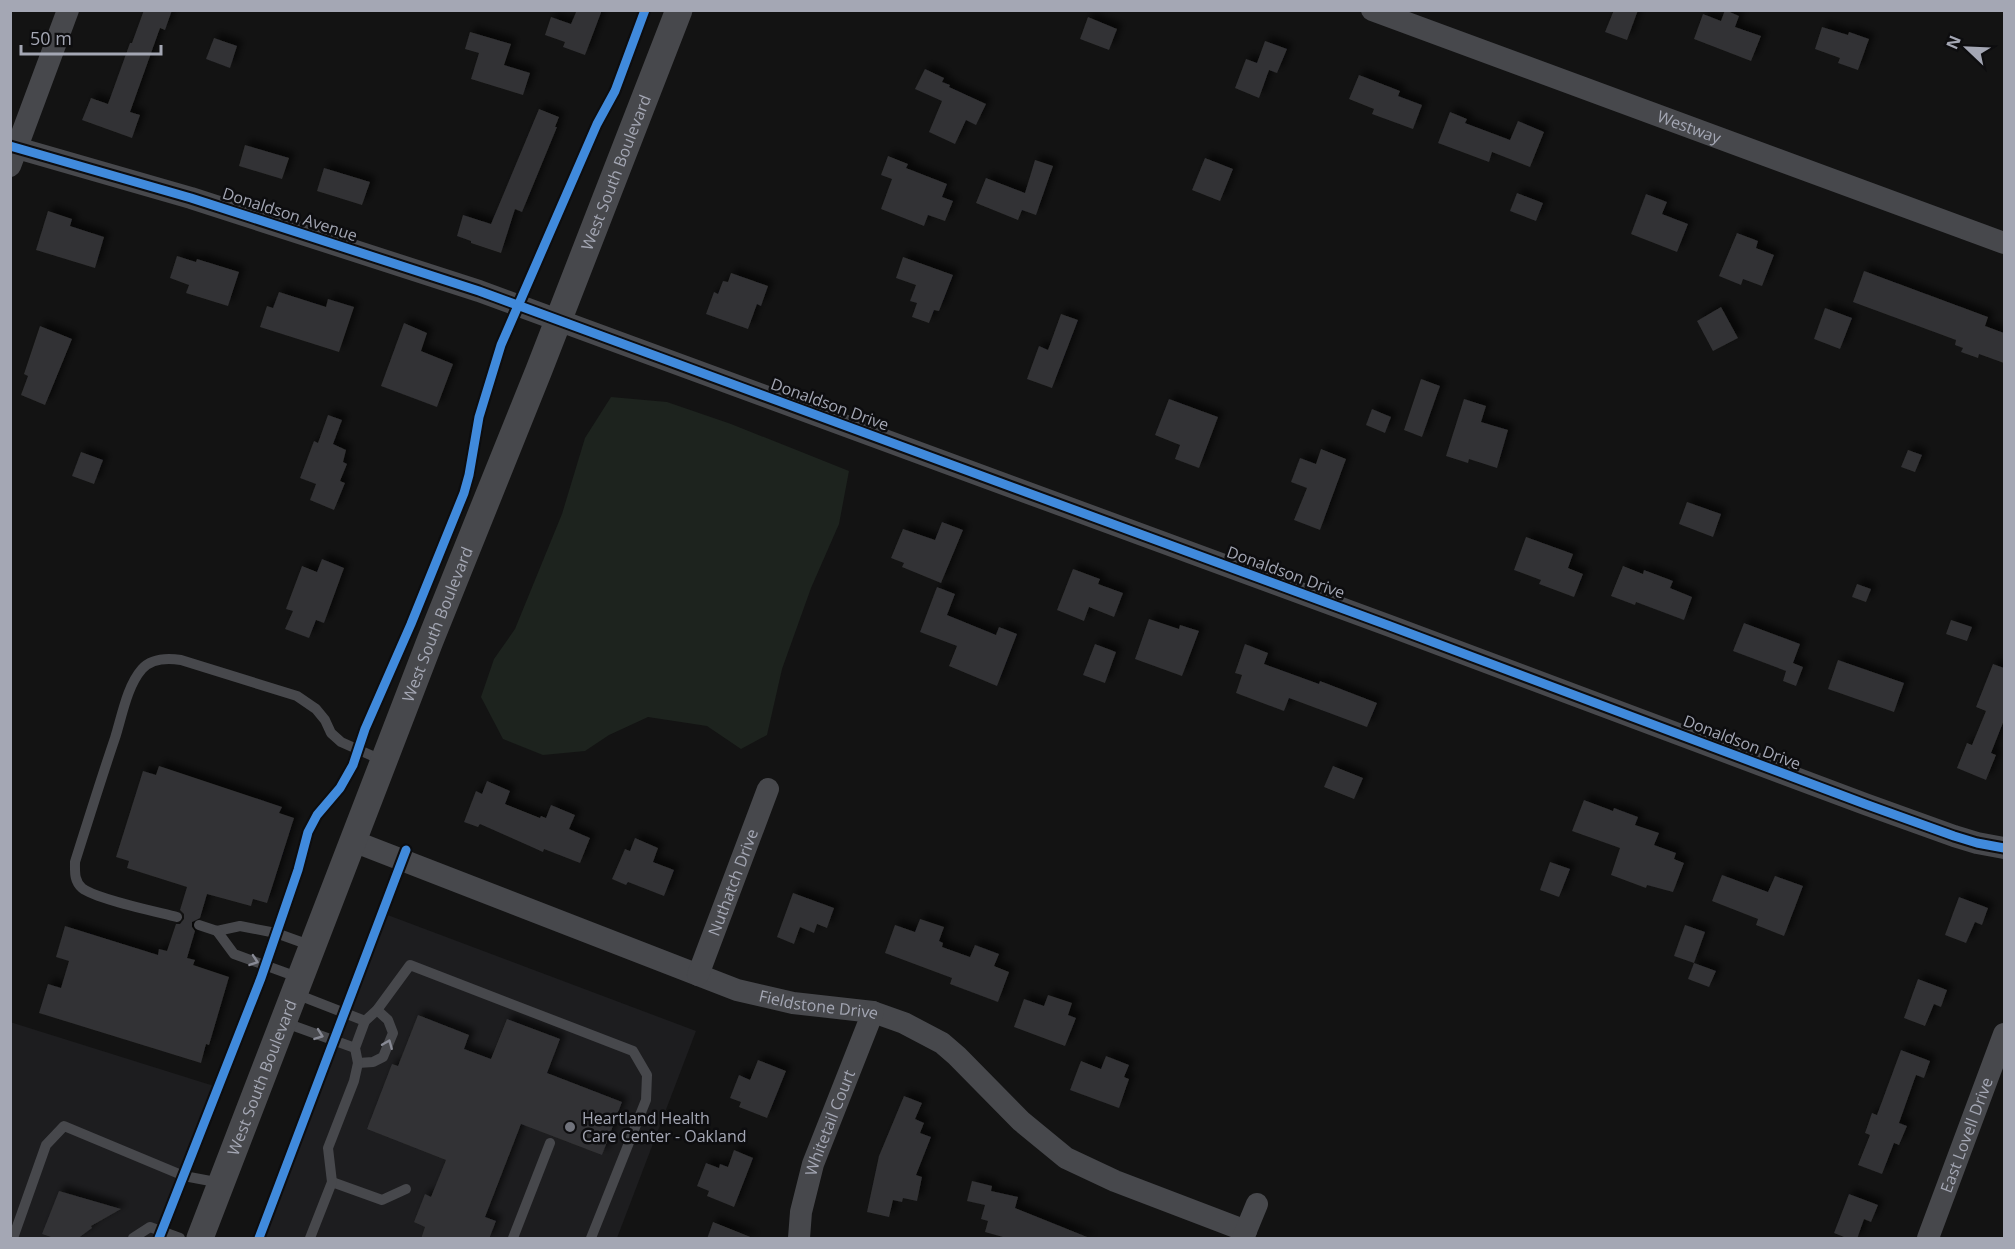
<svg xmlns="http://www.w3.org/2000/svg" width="2015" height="1249" font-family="'Open Sans',sans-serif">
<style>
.built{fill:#1d1d1f}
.green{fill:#1d231e}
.building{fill:#323234;filter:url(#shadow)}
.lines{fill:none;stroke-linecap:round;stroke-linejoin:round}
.service{stroke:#47484c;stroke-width:10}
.minor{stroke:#47484c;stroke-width:22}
.tertiary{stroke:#47484c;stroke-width:27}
.cycleway-casing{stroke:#0d0d0f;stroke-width:13}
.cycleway{stroke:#408adc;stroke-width:9}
.oneway{stroke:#888a95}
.poi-dot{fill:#71737c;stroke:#0d0d0f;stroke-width:2}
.labels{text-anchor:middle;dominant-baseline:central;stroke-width:5;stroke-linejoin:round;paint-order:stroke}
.street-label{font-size:16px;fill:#a4a7b4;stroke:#0d0d0f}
.poi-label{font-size:16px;fill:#a4a7b4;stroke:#0d0d0f;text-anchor:start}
</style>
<defs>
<filter id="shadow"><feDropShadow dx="5.5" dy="-5.5" stdDeviation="3" flood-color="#0009"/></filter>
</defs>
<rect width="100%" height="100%" fill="#131313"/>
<g class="built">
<path d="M385 914 696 1031 617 1238H262Z"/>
<path d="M10 1022 214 1086 153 1238H11Z"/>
</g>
<path class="green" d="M611 397 667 402 731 424 849 471 839 524 811 588 782 669 767 735 741 749 707 726 648 717 609 735 585 751 543 755 503 739 481 697 494 659 515 629 562 514 585 438Z"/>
<g class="building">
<path d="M144 10H172L165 30 160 28 130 112 140 115 132 138 82 120 91 98 108 104 130 43H132Z"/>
<path d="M577 10H602L585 55 563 47 565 42 545 35 551 17 571 24Z"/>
<path d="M1614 10H1638L1627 40 1605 32Z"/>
<path d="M1725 10 1739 16 1735 27 1761 36 1751 61 1694 39 1703 14 1721 21Z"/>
<path d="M1088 17 1117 29 1109 50 1080 39Z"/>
<path d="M1822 27 1848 35 1849 32 1869 39 1858 70 1838 63 1840 58 1815 49Z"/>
<path d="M470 32 511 44 504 65 530 73 523 95 471 79 479 53 465 49Z"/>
<path d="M214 38 237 46 230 68 206 59Z"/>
<path d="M1265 41 1287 49 1277 73 1269 70 1259 98 1235 88 1246 59 1257 63Z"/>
<path d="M925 69 944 78 942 82 950 85 949 87 986 104 976 125 966 120 955 144 929 132 942 101 915 89Z"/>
<path d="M1359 75 1400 91 1398 96 1422 105 1413 129 1372 114 1374 109 1349 99Z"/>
<path d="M539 109 559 117 555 127H557L522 212 515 209 501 253 471 243V241L457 236 463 215 491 224Z"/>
<path d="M1450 112 1467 119 1465 123 1510 140 1518 121 1544 132 1530 167 1492 152 1489 162 1438 143Z"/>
<path d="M245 145 289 158 282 179 239 166Z"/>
<path d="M888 156 908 164 906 168 947 184 942 197 953 201 945 221 928 215 924 226 881 209 892 179 881 175Z"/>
<path d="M1205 158 1233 169 1220 201 1192 190Z"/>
<path d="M1035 160 1053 166 1036 215 1022 210 1018 220 976 203 986 178 1025 193Z"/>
<path d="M324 168 370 182 362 205 317 191Z"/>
<path d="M1517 193 1543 203 1536 221 1510 211Z"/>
<path d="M1646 194 1667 202 1662 214 1688 224 1677 252 1631 234Z"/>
<path d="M48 211 72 219 70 226 104 237 95 268 36 250Z"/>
<path d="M1737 233 1758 241 1756 248 1774 255 1762 286 1743 279 1741 285 1719 276Z"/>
<path d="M177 256 196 262 197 259 239 272 228 306 186 293 189 285 170 278Z"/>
<path d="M903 257 953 275 939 311 934 310 929 323 912 317 917 303 910 301 916 285 896 278Z"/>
<path d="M1864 271 1988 317 1985 326 2004 333V363L1979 354 1978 358 1961 352 1963 348 1955 345 1956 340 1853 302Z"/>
<path d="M731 273 768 286 761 306 757 304 748 329 706 314 714 292 718 294 723 281 728 282Z"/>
<path d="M279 292 326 307 328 299 354 307 339 352 260 327 267 306 273 308Z"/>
<path d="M1721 307 1738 338 1713 351 1697 321Z"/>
<path d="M1825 308 1852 318 1840 349 1814 339Z"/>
<path d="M1061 314 1078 320 1052 388 1027 379 1039 346 1048 350Z"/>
<path d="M404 323 427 333 421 351 453 364 437 407 381 386Z"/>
<path d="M40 326 72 339 45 405 21 395 28 376 24 374Z"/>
<path d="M1421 379 1440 386 1422 437 1404 430Z"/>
<path d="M1169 399 1218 417 1199 468 1175 459 1180 445 1155 435Z"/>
<path d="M1464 399 1486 406 1481 422 1508 430 1497 468 1469 459 1468 463 1446 456Z"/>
<path d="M1372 409 1391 417 1385 433 1366 425Z"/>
<path d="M328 415 342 420 333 444 346 450 343 462 347 464 340 481 345 483 334 510 310 500 316 484 300 478 314 441 318 443Z"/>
<path d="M1321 449 1346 459 1320 530 1294 520 1307 488 1291 482 1300 458 1316 464Z"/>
<path d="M1908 450 1922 455 1915 472 1901 467Z"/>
<path d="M81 452 103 460 94 484 72 476Z"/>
<path d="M1687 502 1721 514 1713 537 1679 524Z"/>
<path d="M942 522 963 530 941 583 902 567 904 563 891 558 903 529 935 540Z"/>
<path d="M1526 537 1573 554 1568 568 1583 574 1574 597 1539 584 1541 580 1514 570Z"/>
<path d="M322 559 344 568 324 623 316 620 309 638 285 629 293 611 286 609 302 566 317 572Z"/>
<path d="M1623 566 1643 574 1644 570 1673 581 1670 588 1692 597 1684 620 1636 602 1635 605 1611 596Z"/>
<path d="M1073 569 1100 579 1098 584 1123 593 1114 617 1089 607 1084 621 1057 610Z"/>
<path d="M1857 584 1871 589 1866 602 1852 597Z"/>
<path d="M937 587 955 594 947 615 996 635 999 627 1017 634 997 686 949 666 957 646 920 632Z"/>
<path d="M1149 619 1179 629 1180 625 1199 631 1182 676 1135 659Z"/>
<path d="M1951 620 1972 627 1967 641 1946 634Z"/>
<path d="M1744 623 1800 644 1793 663 1803 667 1796 686 1783 681 1786 671 1733 651Z"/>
<path d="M1095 644 1116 652 1105 683 1083 675Z"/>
<path d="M1245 644 1268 653 1264 664 1319 684 1320 681 1377 703 1367 727 1289 698 1284 711 1236 693 1242 675 1235 673Z"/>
<path d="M1838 660 1904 683 1894 712 1828 689Z"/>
<path d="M1993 664 2004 668V720L1991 753 1996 755 1986 780 1957 768 1967 743 1972 745 1986 711 1976 707Z"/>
<path d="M159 766 282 807 279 813 294 818 267 903 253 899 251 906 207 894 200 918 192 922V927L195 931 187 958 195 960 193 965 229 977 209 1045 206 1044 201 1063 39 1013 48 984 61 988 69 961 56 957 65 926 158 955 159 949 167 951 176 924H180L184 919V914L180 910 187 887 127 868 129 861 116 857 143 771 156 775Z"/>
<path d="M1333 766 1363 778 1354 799 1324 787Z"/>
<path d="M487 781 510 791 505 804 540 818 541 816 546 818 551 805 575 815 569 829 590 838 580 863 544 849 543 852 480 824 478 827 464 822 476 791 482 794Z"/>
<path d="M1584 800 1613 811 1614 808 1638 817 1635 825 1659 833 1654 845 1676 853 1674 859 1684 863 1673 892 1647 885 1646 888 1611 875 1620 848 1572 831Z"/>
<path d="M635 838 658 848 653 862 674 870 664 896 628 882 626 885 612 879 625 849 630 851Z"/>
<path d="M1550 862 1570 869 1559 897 1540 890Z"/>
<path d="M1722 875 1768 892 1775 876 1803 886 1784 936 1756 925 1758 919 1712 901Z"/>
<path d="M793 893 834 908 827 928 817 924 814 933 800 927 794 944 777 937Z"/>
<path d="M1959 897 1988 908 1982 925 1975 922 1966 943 1945 935Z"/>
<path d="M920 919 944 927 939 941 943 943 942 947 970 957 975 945 999 954 994 966 1009 972 998 1002 950 984 952 978 885 953 895 925 915 932Z"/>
<path d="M1685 925 1705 932 1694 963 1674 956Z"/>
<path d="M1694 963 1716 971 1709 987 1688 979Z"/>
<path d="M1918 979 1947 990 1941 1007 1934 1004 1925 1026 1904 1018Z"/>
<path d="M1048 995 1072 1003 1068 1015 1076 1018 1065 1046 1014 1027 1024 999 1044 1006Z"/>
<path d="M418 1015 469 1035 464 1049 491 1059 507 1019 560 1039 547 1073 622 1102 602 1155 521 1124 485 1217 496 1221 489 1239H421L425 1227 414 1222 425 1194 431 1197 446 1160 367 1129 392 1064 398 1066Z"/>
<path d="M1901 1050 1930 1061 1924 1078 1916 1075 1899 1123 1907 1126 1899 1145 1894 1143 1882 1174 1858 1165 1870 1135 1865 1133 1872 1113 1877 1115Z"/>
<path d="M1106 1056 1129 1065 1124 1077 1129 1079 1119 1108 1070 1090 1081 1061 1101 1069Z"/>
<path d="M758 1060 786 1071 767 1118 739 1107 741 1102 730 1098 739 1075 750 1080Z"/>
<path d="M904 1096 922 1103 915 1119 924 1123 920 1133 931 1137 916 1175 922 1177 917 1201 903 1198 902 1202 893 1200 889 1217 867 1212 879 1156Z"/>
<path d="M734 1150 753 1158 734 1207 707 1196 709 1191 697 1186 706 1163 719 1168 720 1164 728 1167Z"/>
<path d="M972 1181 992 1186 991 1191 1018 1197 1015 1208 1092 1239H1010L985 1232 988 1221 981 1219 985 1205 967 1201Z"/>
<path d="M59 1191 121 1209 91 1226 92 1228 77 1239H57L42 1234Z"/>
<path d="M1849 1194 1878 1205 1871 1222 1864 1219 1857 1239H1849L1834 1233Z"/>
<path d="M713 1222 753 1238 752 1239H707Z"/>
</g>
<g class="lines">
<g class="service">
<path d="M177 917C158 912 95 899 82 888 74 881 75 872 75 862 88 821 101 779 115 738 122 716 127 686 142 669 152 658 168 658 181 660L297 696 316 709 325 720 331 733 341 742 384 761"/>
<path d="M199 925 217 931 240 926 276 933 312 946"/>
<path d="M217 931 234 954 300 978"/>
<path d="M296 994 365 1021"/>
<path d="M283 1022 355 1048"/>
<path d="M358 1063 373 1062 383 1057 393 1033 388 1020 377 1010"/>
<path d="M332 1182 382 1200 406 1189"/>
<path d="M13 1238 46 1145 64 1126 184 1176 221 1183"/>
<path d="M133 1238 150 1227 180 1238"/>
<path d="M310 1238 332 1182 328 1148 354 1081 358 1063 355 1048 365 1021 377 1010 410 965 633 1051 647 1075 646 1100 591 1238"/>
<path d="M513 1238 550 1143"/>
</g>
<g class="minor">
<path id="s1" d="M1372 10 2004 243"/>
<path d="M10 146 191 198 479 291 1390 626 1865 804 1954 836 1977 843 2004 848"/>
<path d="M10 166 68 10"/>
<path id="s2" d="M353 841 737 990 793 1003 873 1012 904 1023 942 1043 957 1056 1021 1121 1066 1158 1115 1181 1246 1231"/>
<path id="s3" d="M698 975 768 789"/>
<path id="s4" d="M799 1238 801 1212 813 1164 873 1012"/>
<path d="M1243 1238 1257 1204"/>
<path id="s5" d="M1928 1238 2004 1034"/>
</g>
<path class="tertiary" id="s6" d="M200 1238 430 641 539 370 679 10"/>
<g class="cycleway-casing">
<g id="cycleway">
<path d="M10 146 191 198 479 291 1390 626 1865 804 1954 836 1977 843 2004 848"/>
<path d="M159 1238 261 978 298 870 308 832 317 815 340 788 353 765 365 729 411 624 464 493 469 475 479 417 501 345 597 124 615 91 645 10"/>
<path d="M259 1238 406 850"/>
</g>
</g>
<use href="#cycleway" class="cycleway"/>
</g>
<defs><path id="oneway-chevron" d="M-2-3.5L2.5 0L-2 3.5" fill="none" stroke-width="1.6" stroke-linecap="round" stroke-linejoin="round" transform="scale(1.5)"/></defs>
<g class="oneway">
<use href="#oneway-chevron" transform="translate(254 961) rotate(19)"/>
<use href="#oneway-chevron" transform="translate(319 1035) rotate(20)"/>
<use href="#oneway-chevron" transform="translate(388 1044) rotate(-68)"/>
</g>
<circle class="poi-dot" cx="570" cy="1127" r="6"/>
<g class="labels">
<g class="street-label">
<text stroke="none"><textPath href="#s1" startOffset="338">Westway</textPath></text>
<text stroke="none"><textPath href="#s6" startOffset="1144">West South Boulevard</textPath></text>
<text transform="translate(290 214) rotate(18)">Donaldson Avenue</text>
<text transform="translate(830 404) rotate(20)">Donaldson Drive</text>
<text transform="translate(1286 572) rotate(20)">Donaldson Drive</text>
<text stroke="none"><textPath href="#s6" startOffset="658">West South Boulevard</textPath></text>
<text transform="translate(1742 742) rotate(21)">Donaldson Drive</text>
<text stroke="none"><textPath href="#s3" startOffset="99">Nuthatch Drive</textPath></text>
<text stroke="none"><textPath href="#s2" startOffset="495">Fieldstone Drive</textPath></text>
<text stroke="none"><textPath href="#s6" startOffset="172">West South Boulevard</textPath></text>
<text stroke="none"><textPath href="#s4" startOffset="120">Whitetail Court</textPath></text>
<text stroke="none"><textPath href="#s5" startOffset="110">East Lovell Drive</textPath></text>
</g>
<g class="poi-label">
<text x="582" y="1118">Heartland Health<tspan x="582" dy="18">Care Center - Oakland</tspan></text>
</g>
</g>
<rect width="2015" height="1249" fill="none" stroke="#a4a7b4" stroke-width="24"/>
<g transform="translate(1967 48) rotate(293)" stroke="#0d0d0f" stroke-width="4.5" paint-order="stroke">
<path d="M0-4.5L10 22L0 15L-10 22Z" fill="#a4a7b4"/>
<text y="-9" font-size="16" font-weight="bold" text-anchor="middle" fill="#a4a7b4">N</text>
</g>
<path d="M21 45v9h140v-9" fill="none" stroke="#a4a7b4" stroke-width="3"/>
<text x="30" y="45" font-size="18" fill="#a4a7b4" stroke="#0d0d0f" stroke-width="4.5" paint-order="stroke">50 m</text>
</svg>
